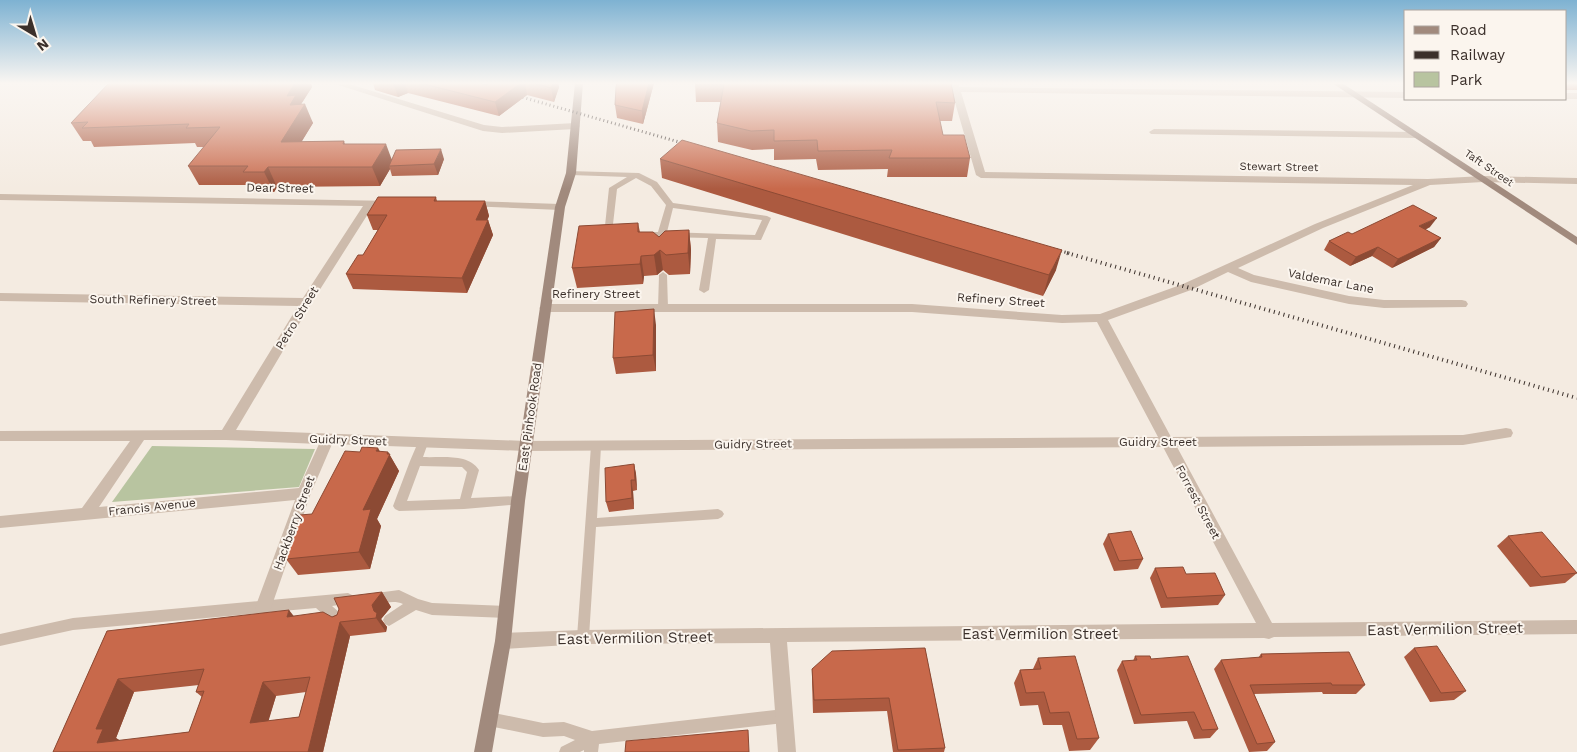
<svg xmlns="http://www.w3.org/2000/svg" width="1577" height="752" font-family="'Work Sans',sans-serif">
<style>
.green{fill:#b8c4a0}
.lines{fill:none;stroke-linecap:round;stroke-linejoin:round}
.lane{fill:#cdbbac;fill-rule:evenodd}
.street{fill:#cdbbac;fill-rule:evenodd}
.secondary{fill:#a18a7d;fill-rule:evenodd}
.rail-far1{stroke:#3b302b;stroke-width:3;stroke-dasharray:1 3;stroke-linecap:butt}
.rail{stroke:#3b302b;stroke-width:4;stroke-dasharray:1 4;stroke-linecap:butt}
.wall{fill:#ac5a40;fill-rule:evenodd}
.shaded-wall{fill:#8c4a34}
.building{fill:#c8694b;stroke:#8c4a34;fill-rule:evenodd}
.labels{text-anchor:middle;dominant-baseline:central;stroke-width:4;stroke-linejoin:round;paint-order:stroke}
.far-street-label{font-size:11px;fill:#3b302b;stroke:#fbf5ee}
.street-label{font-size:12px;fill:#3b302b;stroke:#fbf5ee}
.near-street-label{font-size:15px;fill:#3b302b;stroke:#fbf5ee}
</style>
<rect width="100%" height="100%" fill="#f4ebe1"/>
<path class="green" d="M152 446 315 449 299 487 112 502Z"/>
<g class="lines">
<g class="lane">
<path d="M568 171 639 173 657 182 673 203 767 216 771 218 761 240 716 239 709 290 704 293 699 290 708 238 666 237V248L662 251 658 248V237L643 238 639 235 643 232H658L666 205 651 186 636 178 617 189 612 233 615 235 614 237 608 238 604 235 609 188 627 177 571 175H568ZM673 208 762 220 755 235 667 232Z"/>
<path d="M663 272 667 275 668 308 663 311 658 308 659 275Z"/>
<path d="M423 439 427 440 428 443 423 457C441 458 468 453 479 470L471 498 518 496 522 498 524 501 522 504 464 509 399 511 395 509 393 506 410 461 419 440ZM420 466 462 467 467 472 460 499 407 501Z"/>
<path d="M596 442 600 443 601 446 597 518 718 509 722 511 724 514 722 517 718 519 596 527 589 637 588 641 583 643 578 641 577 637 591 446 592 443Z"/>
<path d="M399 590 418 599 432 603 507 606 511 608 513 612 511 616 507 618 432 615 416 610 389 626 385 624 383 620 385 616 403 604C392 599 380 606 369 602L367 598 369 594Z"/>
<path d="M348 593 352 595 354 599 352 603 332 606 347 619 348 623 347 627 342 629 337 627 316 608 73 630 0 646V634L73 618Z"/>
<path d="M784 709 789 711 791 716 789 721 784 723 599 744 598 752H584V750L580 752H559L561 747 575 740 564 736 543 737 489 726 484 724 482 719 484 714 489 712 543 723 564 722 592 731Z"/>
</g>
<g class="street">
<path d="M332 83H346L484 125 502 127 575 123 580 126 575 129 502 133 483 131Z"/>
<path d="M950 83H958L959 87 1406 92V98L961 92 985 172 1428 179 1483 176 1577 178V184L1483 182 1430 185 1323 228 1238 268 1254 275 1349 296 1384 300H1462L1466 301 1468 304 1466 307 1384 308 1349 304 1251 282 1228 272 1191 290 1108 320 1171 437 1463 435 1506 428 1511 429 1513 433 1511 437 1463 445 1177 447 1272 623 1577 620V634L1274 637 1269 639 1264 638 787 642 796 752H778L770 643 583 644 503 649 497 646 495 641 497 636 503 633 583 630 1256 623 1163 447 526 451 332 444 311 493 271 608 269 613 263 615 257 613 255 608 295 500 0 528V516L82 508 130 441H0V431L222 430 298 306 0 301V293L303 298 363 206 0 200V194L394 201 395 203 390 206H373L312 302 236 430 526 441 1158 437 1097 322 1062 323 912 312H545L539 308 545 304H912L1062 315 1100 314 1183 284 1315 224 1413 185 981 178 976 175 952 92 944 89 951 86ZM144 440H226L319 444 299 488 99 507Z"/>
<rect x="1566" y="93" width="11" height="6"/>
<path d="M1154 129 1416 132 1421 135 1416 138 1151 134 1149 132Z"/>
<path d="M470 201 560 204 565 207 560 210 466 206V202Z"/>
</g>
<g class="secondary">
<path d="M575 83H583L576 173 565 207 525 501 511 641 492 752H474L495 641 511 501 555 207 566 173Z"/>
<path d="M1332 83H1342L1577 237V245Z"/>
</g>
<g class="rail-far1">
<path d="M511 94 693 146"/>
<path d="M1049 248 1072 254"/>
</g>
<path class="rail" d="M1067 253 1577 398"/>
</g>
<g class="wall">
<path d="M109 83H311L312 87 301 104 313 123 301 142 344 141 345 144 392 159H444L438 175 392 176 390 169 380 186 277 187 274 192H253L250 185H199L188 166 204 147H197L195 143 94 147 91 141H83L71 123Z"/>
<path d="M373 83H480L487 85V83H558L559 87 554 102 527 95 499 116 408 93 398 97 375 90Z"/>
<path d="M617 83H654L643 124 617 118 615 105Z"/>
<path d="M695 83H951L955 103 952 121H940L943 135 970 158 967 177H887L888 169 818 170 816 159 774 160V149L752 150 718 142 717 123 721 102H696Z"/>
<rect x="1566" y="83" width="11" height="7"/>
<path d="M660 159 1056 270 1043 296 662 178Z"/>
<path d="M436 197 437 201H485L489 216 487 220H488L493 235 467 293 353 289 346 274 363 255 378 230H373L367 215Z"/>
<path d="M638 223 640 232 659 237 689 230 691 250 690 274 669 275 663 270 657 275 644 276 643 284 577 288 572 268Z"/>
<path d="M1430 227 1425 230 1441 238 1434 247 1392 268 1372 256 1350 266 1324 250 1329 241 1352 234Z"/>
<path d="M656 325V371L616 374 613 358Z"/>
<path d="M360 452H388L399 471 377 519 381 526 370 569 298 575 286 559 312 514Z"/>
<path d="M634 464 636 474 637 490 633 491 634 509 609 512 606 502Z"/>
<path d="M1108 534 1143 559 1138 569 1114 571 1103 544Z"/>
<path d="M1508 536 1577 573 1565 583 1530 587 1497 546Z"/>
<path d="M1155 568 1186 574 1225 595 1218 605 1161 608 1150 578Z"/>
<path d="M382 592 391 607 381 619 387 627 386 632 350 636 323 752H53L107 631 294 616 332 617ZM199 685 196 692 202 697 189 732 120 741 116 738 134 692ZM306 692 299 717 268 721 276 696Z"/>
<path d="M925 648 945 748 944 752H893L887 711 813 713 812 682V669Z"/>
<path d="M1414 648 1466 691 1454 700 1430 702 1404 657Z"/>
<path d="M1261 654 1365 685 1356 694H1323L1322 692 1254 694 1275 742 1267 751 1249 752 1214 669 1221 660 1258 658Z"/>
<path d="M1135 656 1151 659 1218 729 1210 738 1194 739 1187 721 1134 724 1117 670 1122 661H1133Z"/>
<path d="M1038 658 1099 738 1090 750 1069 751 1062 725H1043L1038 705 1020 706 1014 683 1020 670 1033 669Z"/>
</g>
<g class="shaded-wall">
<path d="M295 83H311L312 87 300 106 305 104 313 123 290 161 281 142 287 96Z"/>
<path d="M393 83H404L408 93 398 97Z"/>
<path d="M521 83H525L527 95 499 116 495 102Z"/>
<path d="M553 83H558L559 87 554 102 551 88Z"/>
<path d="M649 83H654L643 124 642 111Z"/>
<path d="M386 144 393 163 389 166 390 169 380 186 372 167Z"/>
<path d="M441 149 444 159 438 175 434 164Z"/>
<path d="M268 167 277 187 274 192 264 172Z"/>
<path d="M485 201 489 216 481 235 476 220Z"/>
<path d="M1437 218 1430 227 1413 235 1419 226Z"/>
<path d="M488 220 493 235 467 293 462 278Z"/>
<path d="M689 230 691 250 690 274 688 253Z"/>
<path d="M1441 238 1434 247 1392 268 1398 259Z"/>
<path d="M1378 247 1372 256 1350 266 1356 257Z"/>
<path d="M660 250 663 270 657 275 654 255Z"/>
<path d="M1062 250 1056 270 1043 296 1049 275Z"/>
<path d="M641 256 644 276 643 284 640 264Z"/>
<path d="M654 309 656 325V371L653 355Z"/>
<path d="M378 448 386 462 387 454 388 452 399 471 377 519 381 526 370 569 359 552 363 510 376 451Z"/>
<path d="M634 464 636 474 637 490 635 480Z"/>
<path d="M631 480 633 491 634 509 632 498Z"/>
<path d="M382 592 391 607 381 619 387 627 386 632 376 618 372 605Z"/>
<path d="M289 610 300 624 287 617Z"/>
<path d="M340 622 350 636 323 752H308Z"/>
<path d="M118 679 134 692 116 738 121 741 97 743 96 729Z"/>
<path d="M263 682 276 696 264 736 250 723Z"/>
</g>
<g class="building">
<path d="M109 83H295L287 96 296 95 290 105 305 104 281 142 344 141 343 144H386L372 167H268L264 172H243L248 166H188L220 127 186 128 189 124 82 128 88 122 71 123Z"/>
<path d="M420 83H480L487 85V83H521L495 102Z"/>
<path d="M534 83H553L551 88Z"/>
<path d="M617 83H649L642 111 615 105 616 87Z"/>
<path d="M695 83H951L955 103 936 102 943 135H964L970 158H889L892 150 818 151 817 140 774 141V130L751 131 717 123 724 84H695Z"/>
<path d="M682 140 1062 250 1049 275 660 159Z"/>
<path d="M441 149 434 164 389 166 396 150Z"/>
<path d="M378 197H436L434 201H485L476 220H488L462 278 346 274 358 255H363L387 215H367Z"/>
<path d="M1413 205 1437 218 1419 226 1441 238 1398 259 1378 247 1356 257 1329 241 1348 232 1352 234Z"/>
<path d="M638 223V232H653L659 237 665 231 689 230 688 253 666 255 660 250 654 255 641 256 640 264 572 268 579 226Z"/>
<path d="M654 309 653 355 613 358 615 312Z"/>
<path d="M362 447 378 448 376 451 388 452 387 454H390L363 510 371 509 359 552 286 559 300 515 312 514 345 451 360 452Z"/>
<path d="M634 464 635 480H631L632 498 606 502 605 468Z"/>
<path d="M1131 531 1143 559 1119 561 1108 534Z"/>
<path d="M1542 532 1577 573 1541 577 1508 536Z"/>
<path d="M1183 567 1186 574 1215 573 1225 595 1167 598 1155 568Z"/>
<path d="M382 592 372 605 374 611 377 613 376 618 340 622 308 752H53L107 631 289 610 287 617 323 612 332 617 337 615 339 609 334 598ZM204 669 196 692 204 691 189 732 97 743 103 729H96L118 679ZM310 677 299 717 250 723 263 682Z"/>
<path d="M1437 646 1466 691 1441 693 1414 648Z"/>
<path d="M925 648 945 748 898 750 889 698 814 700 812 669 832 651Z"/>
<path d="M1349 652 1365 685H1332L1331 683 1250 685 1275 742 1257 744 1221 660 1262 657 1261 654Z"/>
<path d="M1075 656 1099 738 1077 739 1069 712 1050 713 1044 692 1026 693 1020 670 1041 669 1038 658Z"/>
<path d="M1135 656H1150L1151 659 1188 656 1218 729 1202 730 1194 712 1141 715 1122 661 1137 660Z"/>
<path d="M748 730 749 752H625L626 741Z"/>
</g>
<linearGradient id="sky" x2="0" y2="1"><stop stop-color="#7eb2d2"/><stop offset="0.44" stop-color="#faf6f2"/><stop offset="1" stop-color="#faf6f2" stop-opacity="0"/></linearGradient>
<rect width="1577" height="189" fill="url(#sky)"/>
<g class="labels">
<g class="far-street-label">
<text transform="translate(1279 167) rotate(1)">Stewart Street</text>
<text transform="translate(1489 168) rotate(34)">Taft Street</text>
</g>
<g class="street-label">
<text transform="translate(280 188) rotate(1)">Dear Street</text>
<text transform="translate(1331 281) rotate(11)">Valdemar Lane</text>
<text x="596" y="294">Refinery Street</text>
<text transform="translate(153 300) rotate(1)">South Refinery Street</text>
<text transform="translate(1001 300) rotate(4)">Refinery Street</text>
<text transform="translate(297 318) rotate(-59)">Petro Street</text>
<text transform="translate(530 417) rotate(-82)">East Pinhook Road</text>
<text transform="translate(348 440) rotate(2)">Guidry Street</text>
<text x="1158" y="442">Guidry Street</text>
<text transform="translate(753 444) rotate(-1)">Guidry Street</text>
<text transform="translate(1198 502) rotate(62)">Forrest Street</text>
<text transform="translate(152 507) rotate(-6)">Francis Avenue</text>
<text transform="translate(294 523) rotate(-70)">Hackberry Street</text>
</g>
<g class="near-street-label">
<text transform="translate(1445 629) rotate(-1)">East Vermilion Street</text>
<text x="1040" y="634">East Vermilion Street</text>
<text transform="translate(635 638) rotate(-1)">East Vermilion Street</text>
</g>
</g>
<rect x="1404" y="10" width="162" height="90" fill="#fbf5ee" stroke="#aea6a0"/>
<rect x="1414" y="26" width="25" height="8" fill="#a18a7d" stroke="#aea6a0"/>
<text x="1450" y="35" font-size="15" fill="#3b302b">Road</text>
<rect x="1414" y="51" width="25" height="8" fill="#3b302b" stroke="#aea6a0"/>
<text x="1450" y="60" font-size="15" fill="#3b302b">Railway</text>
<rect x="1414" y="72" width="25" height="15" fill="#b8c4a0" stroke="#aea6a0"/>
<text x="1450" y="85" font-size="15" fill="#3b302b">Park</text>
<g transform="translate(35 35) rotate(142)" stroke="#fbf5ee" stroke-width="4" paint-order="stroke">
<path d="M0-4L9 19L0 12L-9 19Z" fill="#3b302b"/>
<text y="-8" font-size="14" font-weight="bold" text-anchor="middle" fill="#3b302b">N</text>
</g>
</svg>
